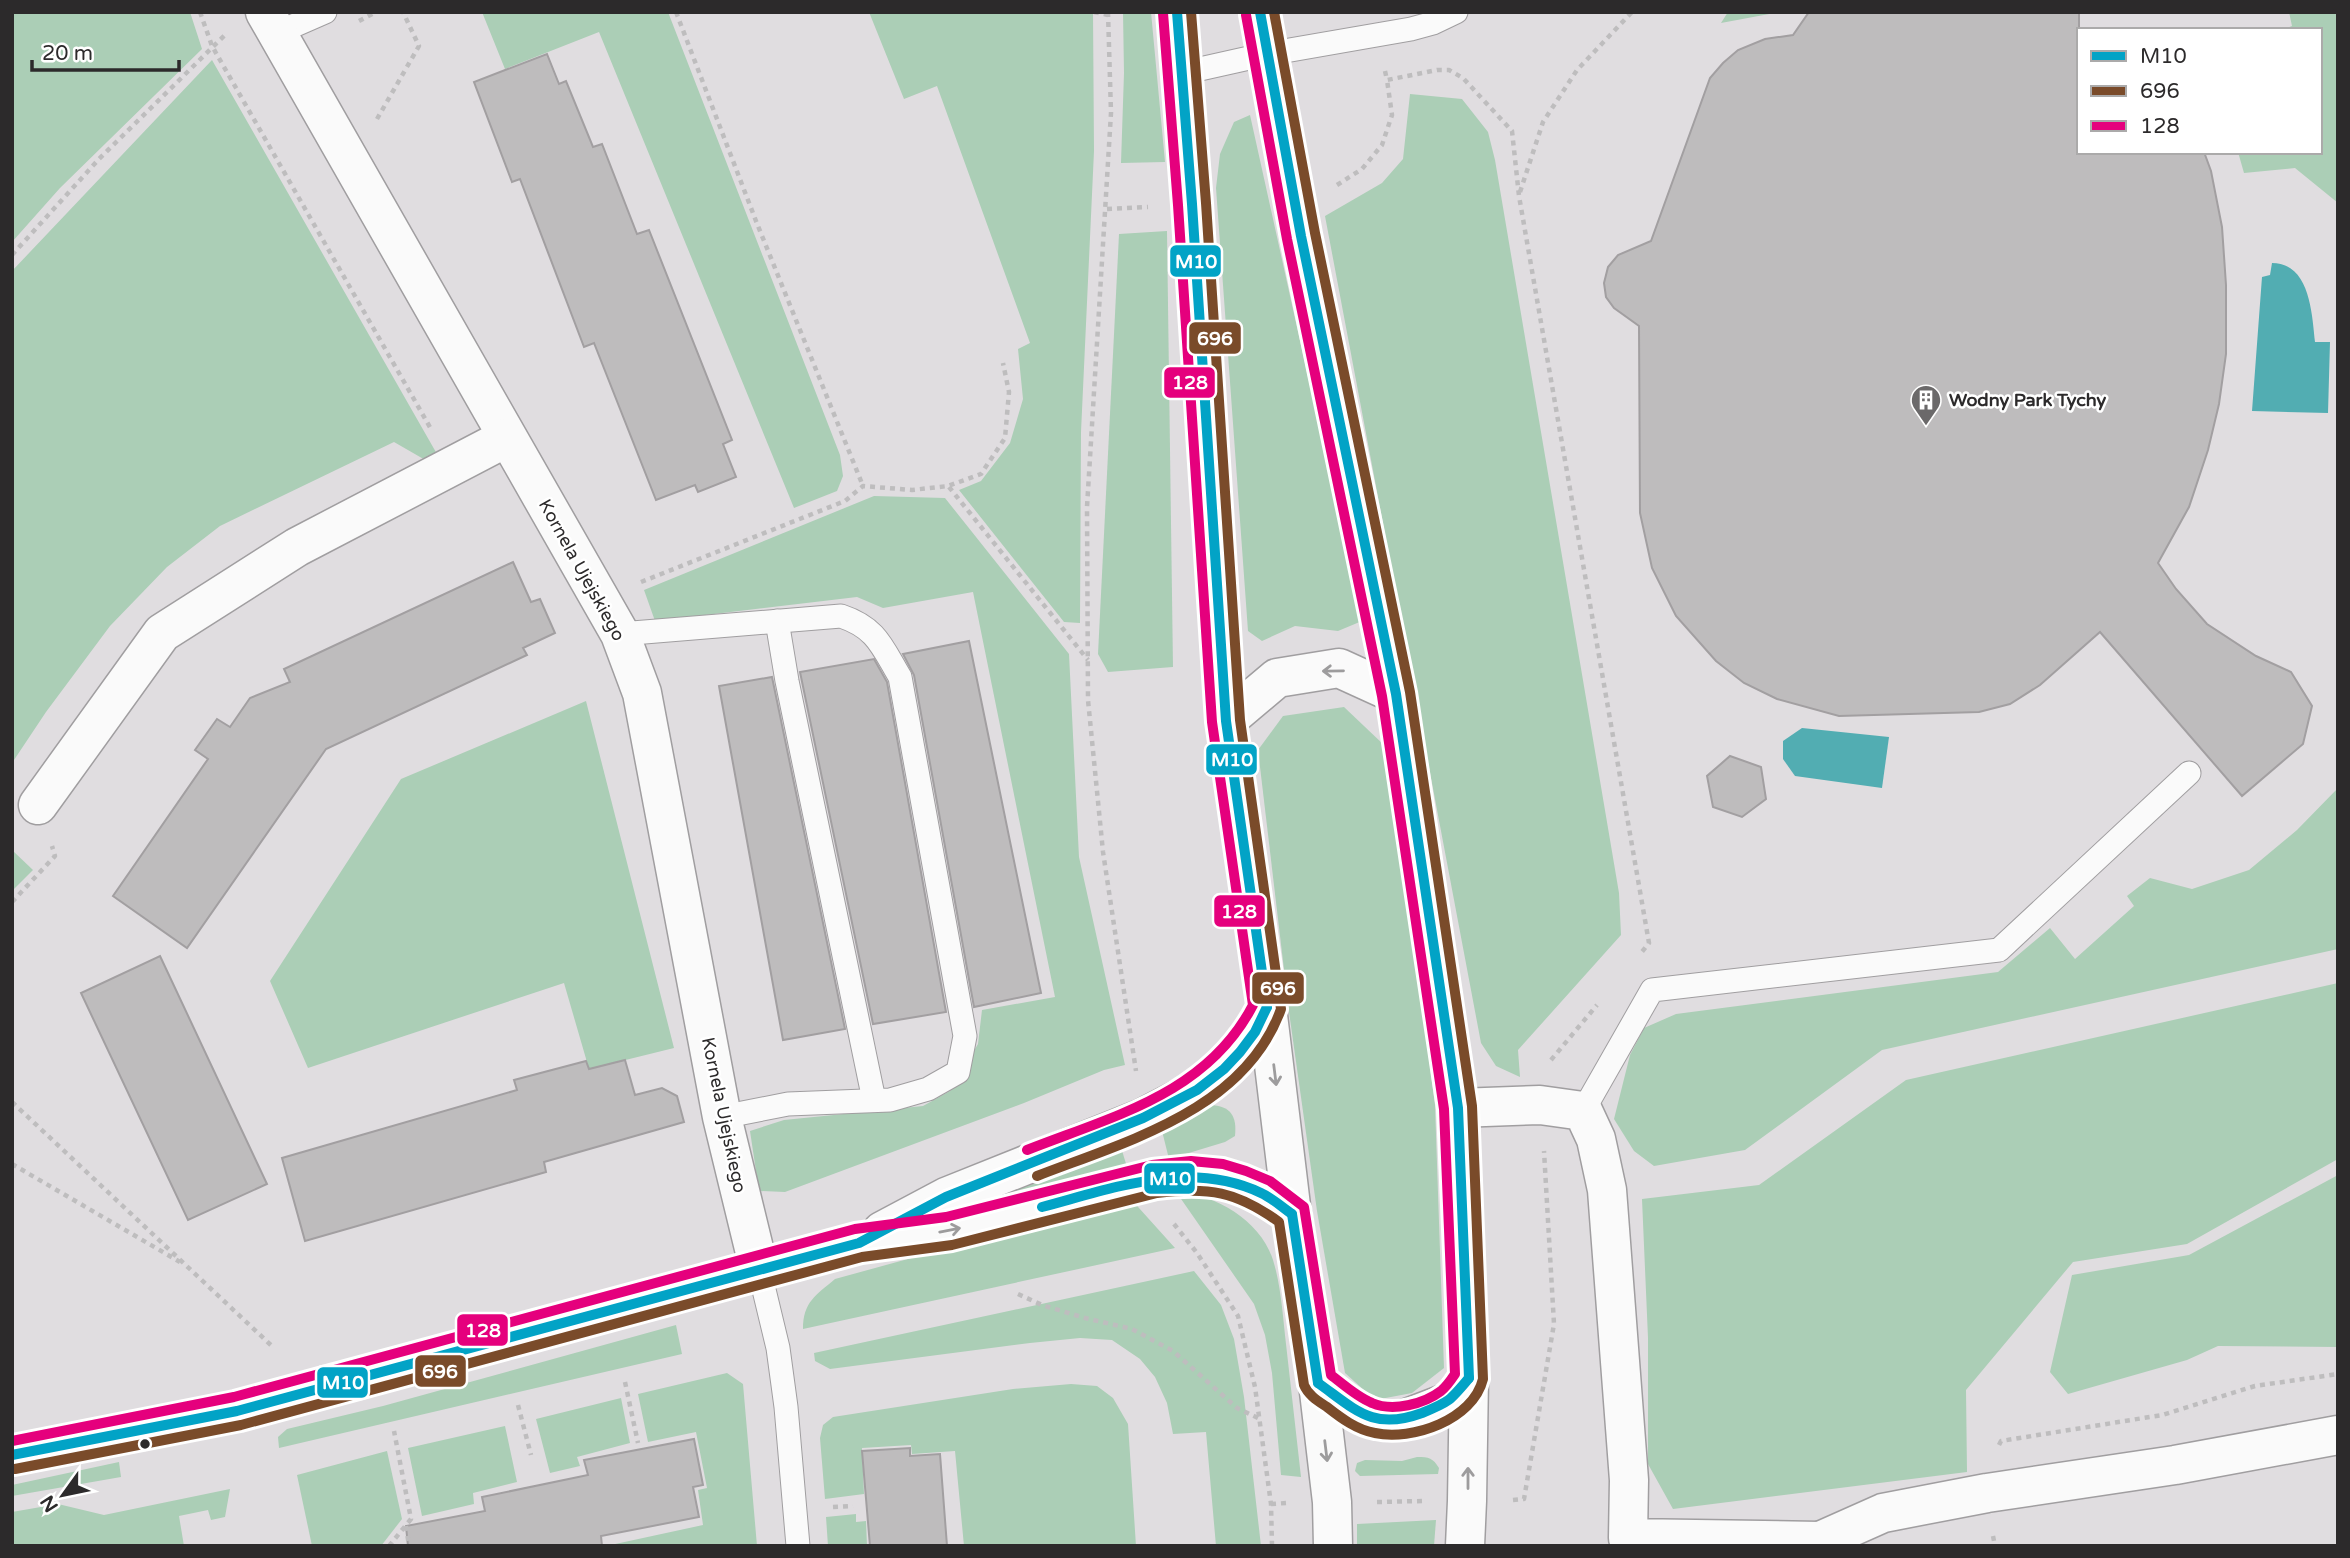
<svg xmlns="http://www.w3.org/2000/svg" width="2350" height="1558" font-family="'Varela Round',sans-serif">
<style>
.green{fill:#abceb6}
.water{fill:#52adb2}
.building{fill:#bebcbd;stroke:#a29fa1;stroke-width:2}
.lines{fill:none;stroke-linecap:round;stroke-linejoin:round}
.lane-casing{stroke:#a09ea0;stroke-width:25}
.street-casing{stroke:#a09ea0;stroke-width:41}
.secondary-casing{stroke:#a09ea0;stroke-width:41}
.path{stroke:#bebdbe;stroke-width:4.5;stroke-dasharray:5 5;stroke-linecap:butt}
.lane{stroke:#fafafa;stroke-width:23}
.street{stroke:#fafafa;stroke-width:38}
.secondary{stroke:#fafafa;stroke-width:38}
.bus-1-casing{stroke:#fff;stroke-width:16}
.bus-2-casing{stroke:#fff;stroke-width:16}
.bus-3-casing{stroke:#fff;stroke-width:16}
.bus-1{stroke:#02a3c6;stroke-width:10}
.bus-2{stroke:#7a4b2a;stroke-width:10}
.bus-3{stroke:#e5007d;stroke-width:10}
.oneway{stroke:#9d9c9d}
.bus-dot{fill:#2c2a2b;stroke:#fff;stroke-width:2.5}
.labels{text-anchor:middle;dominant-baseline:central;stroke-width:5;stroke-linejoin:round;paint-order:stroke}
.poi-label{font-size:18px;font-weight:bold;fill:#2c2a2b;stroke:#fff;text-anchor:start}
.street-label{font-size:18px;fill:#2c2a2b;stroke:#fff}
.line-badge{stroke:#fff;stroke-width:2.5}
.badge-label{font-size:19px;text-anchor:middle;font-weight:bold;fill:#fff}
</style>
<rect width="100%" height="100%" fill="#e0dde0"/>
<g class="green">
<path d="M12 12H190L202 49 60 188 12 242Z"/>
<path d="M482 12H668L840 455 843 476 837 491 794 508 599 32 505 69Z"/>
<path d="M869 12H1093L1094 151 1081 432 1080 623 1064 622 959 490 981 481 1010 443 1023 399 1018 349 1030 343 937 86 904 99Z"/>
<path d="M1123 12H1151L1165 162 1121 163 1124 73Z"/>
<path d="M1728 12H1780L1721 23Z"/>
<path d="M2289 12H2338V203L2295 168 2244 173 2238 152H2320V30H2281L2292 26Z"/>
<path d="M212 60 437 454 427 461 394 442 220 526 167 567 110 626 46 712 12 763V271Z"/>
<path d="M1410 94 1462 99 1488 132 1495 160 1619 893 1621 935 1518 1050 1520 1077 1496 1066 1481 1043 1325 216 1382 183 1403 159Z"/>
<path d="M1250 115 1362 621 1338 631 1295 626 1262 641 1248 631 1216 188 1220 154 1234 122Z"/>
<path d="M1167 231 1173 667 1108 672 1098 654 1119 234Z"/>
<path d="M874 496 945 498 1069 654 1079 857 1125 1065 1104 1070 1024 1103 785 1192 759 1191 750 1131 784 1120 923 1106 950 1091 978 1044 982 1010 1055 997 973 592 883 608 857 597 655 621 644 590Z"/>
<path d="M586 701 674 1048 589 1069 564 983 308 1068 270 981 401 779Z"/>
<path d="M1344 707 1384 745 1405 874 1435 1105 1444 1368 1412 1393 1375 1400 1345 1373 1317 1211 1289 1012 1258 750 1283 716Z"/>
<path d="M2338 788V949L1882 1050 1745 1150 1654 1166 1634 1151 1614 1119 1630 1055 1644 1028 1676 1014 1998 972 2050 928 2075 959 2134 906 2127 896 2150 878 2192 889 2249 870 2297 830Z"/>
<path d="M12 850 33 870 12 891Z"/>
<path d="M2338 983V1159L2187 1244 2073 1262 1966 1390 1967 1472 1673 1509 1648 1464V1338L1642 1199 1759 1185 1906 1080Z"/>
<path d="M1210 1105C1231 1106 1237 1116 1235 1136L1225 1142 1169 1159 1161 1127Z"/>
<path d="M1120 1144 1127 1167 945 1215Z"/>
<path d="M2338 1175V1347L2218 1346 2187 1360 2068 1394 2050 1372 2072 1275 2189 1255Z"/>
<path d="M1179 1191C1217 1196 1261 1221 1273 1260 1281 1285 1283 1318 1286 1344 1291 1388 1296 1433 1301 1477L1281 1475 1272 1373 1265 1335 1254 1304 1179 1196Z"/>
<path d="M1130 1198 1175 1248 803 1329C803 1302 816 1295 835 1279Z"/>
<path d="M1194 1271 1221 1305 1234 1339 1244 1397 1261 1546H1216L1206 1432 1173 1434 1167 1403 1155 1377 1140 1359 1112 1340 1080 1338 1030 1343 830 1369 815 1361 814 1353Z"/>
<path d="M676 1325 682 1354 279 1448 278 1437 287 1429 383 1406Z"/>
<path d="M727 1373 743 1384 757 1546H606L703 1525 698 1490 707 1488 696 1432 648 1442 638 1394Z"/>
<path d="M1071 1384 1097 1386 1113 1398 1128 1424 1136 1546H964L955 1451 912 1454 911 1445 862 1448 864 1494 825 1499 820 1438 823 1425 833 1417 1013 1389Z"/>
<path d="M621 1398 630 1443 577 1457 580 1466 550 1473 536 1419Z"/>
<path d="M505 1426 517 1482 473 1493 474 1504 422 1516 408 1448Z"/>
<path d="M387 1451 402 1519 381 1546H312L297 1475Z"/>
<path d="M1417 1457C1429 1457 1433 1458 1439 1468L1438 1474 1360 1476 1355 1471 1357 1463 1365 1460 1402 1461Z"/>
<path d="M119 1462 121 1477 12 1496V1485Z"/>
<path d="M230 1489 225 1517 211 1520 208 1510 179 1516 184 1546H12V1512L58 1504 104 1515Z"/>
<path d="M856 1514V1522L866 1521 867 1546H828L826 1517Z"/>
<path d="M1436 1520 1434 1546H1357V1524Z"/>
</g>
<g class="water">
<path d="M2272 263C2310 263 2312 314 2315 342H2330L2328 413 2252 411 2262 277 2270 275Z"/>
<path d="M1802 728 1889 737 1882 788 1795 776 1783 759V741Z"/>
</g>
<g class="building">
<path d="M1809 12H2079V152H2204L2211 171 2222 227 2226 285V354L2219 404 2208 450 2189 507 2158 563 2176 589 2207 624 2256 656 2291 672 2312 706 2303 744 2242 796 2100 632 2040 685 2010 704 1979 712 1839 716 1777 699 1744 683 1716 661 1676 616 1652 568 1640 513 1639 326 1614 308 1606 297 1604 283 1608 267 1618 255 1651 241 1710 78 1723 63 1738 50 1765 39 1793 35Z"/>
<path d="M547 54 559 84 566 81 593 147 602 144 637 234 649 230 732 440 723 444 736 477 698 492 695 485 656 500 594 343 584 347 520 179 512 182 474 82Z"/>
<path d="M513 562 531 602 540 599 555 633 523 648 527 655 326 749 187 948 113 896 208 759 195 750 217 719 230 727 250 698 290 682 284 669Z"/>
<path d="M969 641 1041 993 974 1007 914 675 903 654Z"/>
<path d="M874 659 887 682 946 1012 873 1024 800 672Z"/>
<path d="M772 677 845 1029 783 1040 719 686Z"/>
<path d="M1730 756 1761 767 1766 799 1742 817 1713 807 1707 776Z"/>
<path d="M160 956 267 1184 188 1220 81 993Z"/>
<path d="M625 1060 635 1095 662 1088 677 1096 684 1122 544 1162 546 1172 305 1241 282 1158 517 1090 514 1080 586 1061 589 1069Z"/>
<path d="M694 1439 703 1485 693 1487 699 1517 601 1536 602 1546H408L406 1526 485 1511 482 1497 588 1475 584 1460Z"/>
<path d="M910 1448V1456L940 1454 947 1546H870L862 1451Z"/>
</g>
<g class="lines">
<g class="lane-casing">
<g id="lane">
<path d="M277 33 325 12"/>
<path d="M1182 73 1267 54 1411 29 1433 23 1456 12"/>
<path d="M777 621 787 681 874 1100"/>
<path d="M620 634 841 616C877 628 882 647 900 677L965 1036 958 1072 928 1089 890 1100 788 1104 722 1117"/>
<path d="M1583 1111 1652 990 1999 950 2189 773"/>
<path d="M759 1269 778 1348 786 1407 798 1546"/>
</g>
</g>
<g class="street-casing">
<g id="street">
<path d="M265 12 620 634 642 693 722 1117 759 1269"/>
<path d="M38 805 162 633 297 547 506 438"/>
<path d="M1458 1108 1540 1105 1583 1111 1596 1139 1607 1190 1629 1480 1628 1538 1820 1541"/>
<path d="M1817 1546 1820 1541 1883 1513 1987 1493 2175 1465 2338 1435"/>
</g>
</g>
<g class="secondary-casing">
<g id="secondary">
<path d="M1177 12 1192 204 1226 721 1267 1007 1292 1214 1318 1383 1332 1502 1333 1546"/>
<path d="M1260 12 1301 236 1396 694 1458 1108 1469 1378 1467 1501 1465 1546"/>
<path d="M1226 721 1277 678 1339 668 1396 694"/>
<path d="M882 1231 946 1197 1143 1118 1197 1090 1224 1069 1240 1052 1255 1032 1267 1007"/>
<path d="M1318 1383 1357 1411 1378 1420H1402L1449 1402 1469 1378"/>
<path d="M12 1455 237 1411 859 1243 949 1231 1155 1179 1191 1175 1220 1178 1241 1184 1263 1193 1292 1214"/>
</g>
</g>
<g class="path">
<path d="M200 12 212 46 431 429"/>
<path d="M676 12 756 221 863 486"/>
<path d="M1094 12 1108 15"/>
<path d="M1108 12 1111 113 1087 507 1088 700 1103 852 1136 1071"/>
<path d="M359 21 376 12"/>
<path d="M1385 71 1387 80 1437 70H1449L1463 78 1512 131 1519 196 1649 943 1641 953"/>
<path d="M377 119 419 46 403 12"/>
<path d="M1337 185 1362 169 1382 145 1392 115 1387 80"/>
<path d="M1520 192 1543 122 1577 70 1632 12"/>
<path d="M1107 209 1148 207"/>
<path d="M12 255 99 159 226 34"/>
<path d="M949 487 1088 660"/>
<path d="M641 582 845 501 863 486 912 490 948 486 981 474 1005 438 1009 392 1003 363"/>
<path d="M12 902 55 856 52 846"/>
<path d="M1551 1060 1597 1005"/>
<path d="M12 1102 274 1348"/>
<path d="M12 1164 180 1262"/>
<path d="M1174 1224 1197 1253 1238 1316 1255 1387 1271 1504 1272 1546"/>
<path d="M1018 1294 1042 1305 1085 1318 1132 1329 1173 1351 1237 1408 1258 1418"/>
<path d="M625 1382 638 1443"/>
<path d="M518 1405 531 1455"/>
<path d="M1999 1445 2001 1441 2162 1415 2255 1386 2338 1374"/>
<path d="M1513 1500 1524 1499 1554 1324 1544 1151"/>
<path d="M1377 1502 1424 1501"/>
<path d="M1271 1504 1287 1503"/>
<path d="M833 1507 853 1506"/>
<path d="M406 1526 409 1546"/>
<path d="M1993 1536 1995 1546"/>
<path d="M389 1546 411 1519 394 1431"/>
</g>
<use href="#lane" class="lane"/>
<use href="#street" class="street"/>
<use href="#secondary" class="secondary"/>
<g class="bus-1-casing">
<g id="bus-1">
<path d="M1177 12 1192 204 1226 721 1267 1007"/>
<path d="M1260 12 1301 236 1396 694 1458 1108 1469 1378"/>
<path d="M1042 1207C1114 1188 1189 1159 1261 1193 1272 1198 1282 1207 1292 1214"/>
<path d="M1292 1214 1318 1383"/>
<path d="M1318 1383C1356 1410 1373 1431 1422 1413 1449 1402 1450 1401 1469 1378"/>
<path d="M12 1455 237 1411 859 1243 946 1197 1143 1118 1197 1090 1224 1069 1240 1052 1255 1032 1267 1007"/>
</g>
</g>
<g class="bus-2-casing">
<g id="bus-2">
<path d="M1037 1176C1127 1141 1245 1110 1281 1009L1240 720 1206 203 1191 12"/>
<path d="M15 1469 241 1425 862 1257 952 1245 1157 1193C1209 1187 1236 1191 1279 1222L1304 1385C1308 1395 1318 1401 1327 1407 1341 1418 1357 1430 1375 1433 1412 1441 1473 1420 1483 1379L1472 1106 1410 692 1315 233 1274 12"/>
</g>
</g>
<g class="bus-3-casing">
<g id="bus-3">
<path d="M1027 1150C1113 1116 1207 1094 1253 1005L1212 722 1178 205 1163 13"/>
<path d="M12 1441 234 1397 855 1229 946 1217 1152 1165 1191 1161 1223 1164 1246 1171 1270 1181 1304 1207 1331 1375C1344 1385 1357 1397 1372 1403 1393 1412 1424 1404 1441 1391 1447 1386 1451 1380 1455 1374L1444 1109 1382 696 1287 239 1246 15"/>
</g>
</g>
<use href="#bus-1" class="bus-1"/>
<use href="#bus-2" class="bus-2"/>
<use href="#bus-3" class="bus-3"/>
</g>
<defs><path id="oneway-shaft" d="M-6 0H5M1.5-3L5.5 0L1.5 3" fill="none" stroke-width="1.6" stroke-linecap="round" stroke-linejoin="round" transform="scale(1.75)"/></defs>
<g class="oneway">
<use href="#oneway-shaft" transform="translate(1333 671) rotate(179)"/>
<use href="#oneway-shaft" transform="translate(1275 1075) rotate(83)"/>
<use href="#oneway-shaft" transform="translate(950 1230) rotate(-11)"/>
<use href="#oneway-shaft" transform="translate(1326 1451) rotate(83)"/>
<use href="#oneway-shaft" transform="translate(1468 1478) rotate(-90)"/>
</g>
<defs>
<g id="building-pin" transform="scale(1.575)"><path d="M0 17L-7.5 6A9.5 9.5 0 1 1 7.5 6Z" fill="#6b696a" stroke="#fff"/><path d="M-4-6H4V6H1V3H-1V6H-4ZM-2.5-4.3h1.7v1.8h-1.7ZM.8-4.3h1.7v1.8H.8ZM-2.5-1h1.7V.8h-1.7ZM.8-1h1.7V.8H.8Z" fill="#fff"/></g>
</defs>
<g fill-rule="evenodd">
<use href="#building-pin" x="1926" y="400"/>
</g>
<circle class="bus-dot" cx="145" cy="1444" r="6"/>
<g class="labels">
<g class="poi-label">
<text x="1949" y="400">Wodny Park Tychy</text>
</g>
<g class="street-label">
<text transform="translate(582 570) rotate(61)">Kornela Ujejskiego</text>
<text transform="translate(724 1115) rotate(78)">Kornela Ujejskiego</text>
</g>
</g>
<g class="line-badge">
<rect x="1169" y="244" width="53" height="34" rx="7" fill="#02a3c6"/>
<rect x="1188" y="321" width="54" height="34" rx="7" fill="#7a4b2a"/>
<rect x="1163" y="366" width="53" height="33" rx="7" fill="#e5007d"/>
<rect x="1205" y="743" width="53" height="33" rx="7" fill="#02a3c6"/>
<rect x="1213" y="894" width="53" height="34" rx="7" fill="#e5007d"/>
<rect x="1251" y="971" width="54" height="34" rx="7" fill="#7a4b2a"/>
<rect x="1143" y="1162" width="53" height="33" rx="7" fill="#02a3c6"/>
<rect x="456" y="1313" width="53" height="34" rx="7" fill="#e5007d"/>
<rect x="414" y="1354" width="53" height="34" rx="7" fill="#7a4b2a"/>
<rect x="316" y="1366" width="53" height="33" rx="7" fill="#02a3c6"/>
</g>
<g class="badge-label">
<text x="1196" y="268">M10</text>
<text x="1215" y="345">696</text>
<text x="1190" y="389">128</text>
<text x="1232" y="766">M10</text>
<text x="1239" y="918">128</text>
<text x="1278" y="995">696</text>
<text x="1170" y="1185">M10</text>
<text x="483" y="1337">128</text>
<text x="440" y="1378">696</text>
<text x="343" y="1389">M10</text>
</g>
<rect width="2350" height="1558" fill="none" stroke="#2c2a2b" stroke-width="28"/>
<rect x="2077" y="28" width="245" height="126" fill="#ffffff" stroke="#abaaaa" stroke-width="2"/>
<rect x="2091" y="51" width="35" height="10" fill="#02a3c6" stroke="#abaaaa" stroke-width="2"/>
<text x="2140" y="63" font-size="21" fill="#2c2a2b">M10</text>
<rect x="2091" y="86" width="35" height="10" fill="#7a4b2a" stroke="#abaaaa" stroke-width="2"/>
<text x="2140" y="98" font-size="21" fill="#2c2a2b">696</text>
<rect x="2091" y="121" width="35" height="10" fill="#e5007d" stroke="#abaaaa" stroke-width="2"/>
<text x="2140" y="133" font-size="21" fill="#2c2a2b">128</text>
<g transform="translate(63 1495) rotate(237)" stroke="#ffffff" stroke-width="5" paint-order="stroke">
<path d="M0-5L12 26L0 18L-12 26Z" fill="#2c2a2b"/>
<text y="-10" font-size="19" font-weight="bold" text-anchor="middle" fill="#2c2a2b">N</text>
</g>
<path d="M32 60v10h147v-10" fill="none" stroke="#2c2a2b" stroke-width="3.5"/>
<text x="42" y="60" font-size="21" fill="#2c2a2b" stroke="#ffffff" stroke-width="5" paint-order="stroke">20 m</text>
</svg>
